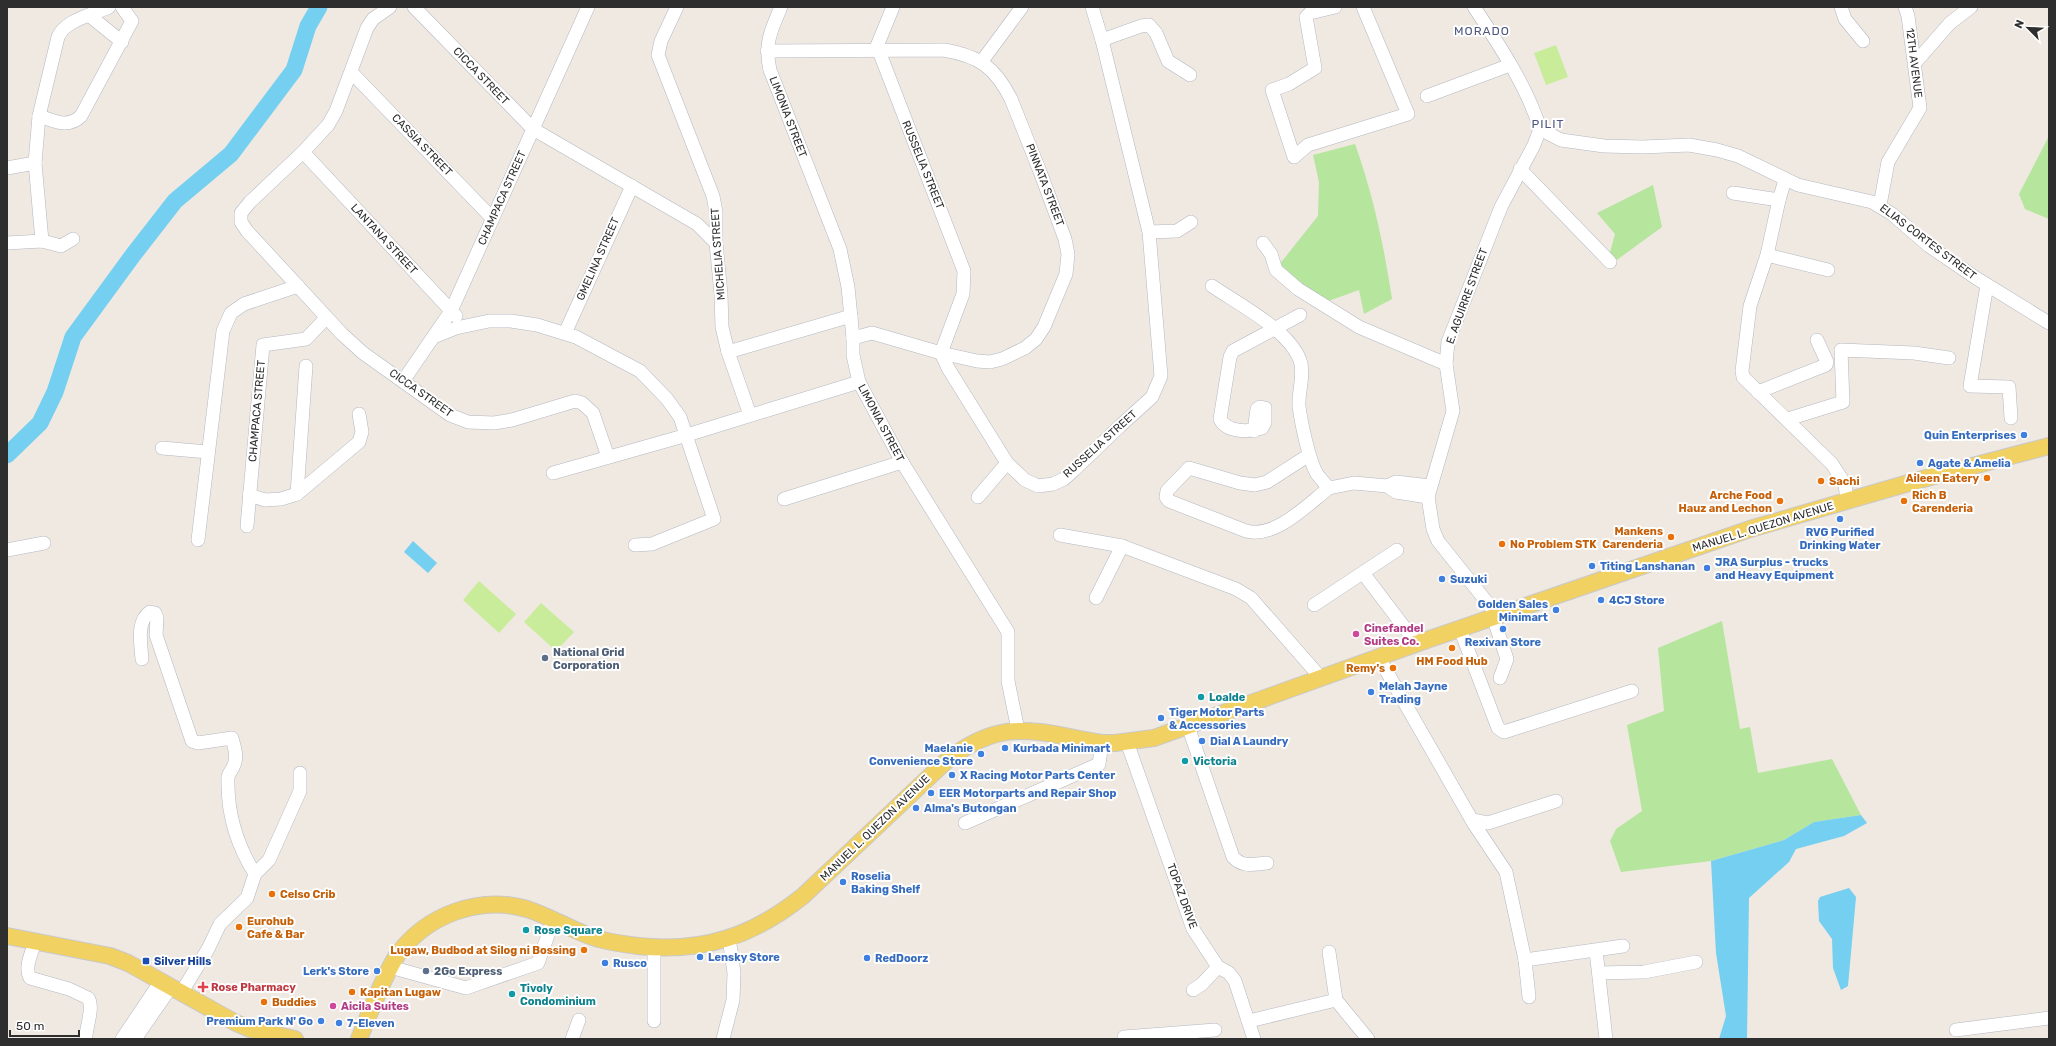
<svg xmlns="http://www.w3.org/2000/svg" width="2056" height="1046" font-family="Rubik,sans-serif">
<style>
.green{fill:#b6e59e}
.pitch{fill:#c9ec9a}
.water{fill:#75cff0}
.lines{fill:none;stroke-linecap:round;stroke-linejoin:round}
.river{stroke:#75cff0;stroke-width:17}
.minor-casing{stroke:#b4b7c1;stroke-width:14}
.major-casing{stroke:#c9c9c9;stroke-width:18}
.minor{stroke:#fff;stroke-width:13}
.major{stroke:#f2d163;stroke-width:16}
.shop-dot{fill:#3f7fe0;stroke:#fff;stroke-width:1.5}
.food-dot{fill:#e8710a;stroke:#fff;stroke-width:1.5}
.hotel-dot{fill:#d1479c;stroke:#fff;stroke-width:1.5}
.service-dot{fill:#5c6f8a;stroke:#fff;stroke-width:1.5}
.culture-dot{fill:#0f9aa8;stroke:#fff;stroke-width:1.5}
.transit-dot{fill:#1a4fb4;stroke:#fff;stroke-width:1.5}
.health-dot{fill:#e0444e;stroke:#fff;stroke-width:1.5}
.labels{text-anchor:middle;dominant-baseline:central;stroke-width:4;stroke-linejoin:round;paint-order:stroke}
.street-label{font-size:11px;fill:#2e2e2e;stroke:#fff}
.shop-label{font-size:11px;font-weight:bold;fill:#366cbe;stroke:#fff;text-anchor:start}
.food-label{font-size:11px;font-weight:bold;fill:#c56008;stroke:#fff;text-anchor:start}
.hotel-label{font-size:11px;font-weight:bold;fill:#b23c85;stroke:#fff;text-anchor:start}
.service-label{font-size:11px;font-weight:bold;fill:#4e5e75;stroke:#fff;text-anchor:start}
.culture-label{font-size:11px;font-weight:bold;fill:#0d838f;stroke:#fff;text-anchor:start}
.transit-label{font-size:11px;font-weight:bold;fill:#164399;stroke:#fff;text-anchor:start}
.health-label{font-size:11px;font-weight:bold;fill:#be3a42;stroke:#fff;text-anchor:start}
.neighbourhood-label{font-size:12px;letter-spacing:1px;fill:#4d5680;stroke:#fff}
</style>
<rect width="100%" height="100%" fill="#efe9e1"/>
<g class="green">
<path d="M2049 136V219L2025 209 2019 194Z"/>
<path d="M1355 144C1373 194 1384 246 1392 299L1364 314 1359 290 1323 303 1279 265 1318 216 1319 182 1313 155Z"/>
<path d="M1653 185 1662 227 1614 262 1609 256 1615 234 1597 213Z"/>
<path d="M1722 621 1740 729 1750 727 1758 773 1832 759 1861 815 1814 822 1784 840 1711 861 1621 872 1610 841 1616 829 1642 811 1627 725 1664 711 1658 648Z"/>
</g>
<g class="pitch">
<path d="M1556 45 1568 77 1546 85 1534 53Z"/>
<path d="M479 581 516 614 499 633 463 600Z"/>
<path d="M541 603 574 632 556 651 524 622Z"/>
</g>
<g class="water">
<path d="M413 541 437 563 428 573 404 552Z"/>
<path d="M1861 815 1867 823 1844 836 1796 849 1789 862 1749 898 1747 1039H1719L1726 1016 1716 953 1711 861 1784 840 1814 822Z"/>
<path d="M1849 888 1856 897 1848 986 1841 990 1833 968 1832 939 1819 921 1818 901 1820 897Z"/>
</g>
<g class="lines">
<path class="river" d="M7 455 40 423 55 392 73 337 133 255 175 201 231 154 294 70 308 26 319 7"/>
<g class="minor-casing">
<g id="minor">
<path d="M390 7 373 19 367 28 336 111 328 125 303 152 250 202 241 213V222L247 231 342 334 363 353 450 415 468 422 494 423 512 420 575 401 582 403 593 413 608 457"/>
<path d="M414 7 533 129 697 224 716 243"/>
<path d="M677 7 661 41 658 55 713 196 716 212V243L721 294 722 327 728 352 750 415"/>
<path d="M781 7C771 30 764 44 770 70L840 249 848 287 853 338V355L859 382 902 462 1008 632V681L1018 730"/>
<path d="M893 7 877 46 964 271 963 294 941 353 948 368 1007 463 1025 480 1038 486 1053 484 1064 479 1074 470 1120 426 1152 397 1161 376 1149 232 1102 40 1092 7"/>
<path d="M1335 7 1310 13 1306 17 1315 68 1289 84 1272 90 1294 157 1308 145 1408 114 1363 7"/>
<path d="M1474 7C1498 43 1528 88 1540 129L1561 140 1604 146 1643 147 1689 145 1717 150 1738 156 1798 185 1872 202 1892 214 1929 246 1976 278 2049 323"/>
<path d="M1841 7 1845 19 1863 41"/>
<path d="M90 16 122 42"/>
<path d="M1102 40 1141 26 1149 25 1156 33 1168 61 1190 75"/>
<path d="M767 51 944 50C979 56 995 67 1011 99L1039 169 1065 239 1068 254 1066 274 1044 327 1036 339 1025 348 1002 359 990 362 977 361 941 353 872 333 853 338"/>
<path d="M982 61 1022 7"/>
<path d="M1915 63 1950 23 1971 7"/>
<path d="M352 73 492 218"/>
<path d="M1427 96 1510 65"/>
<path d="M39 116C55 121 67 129 81 116L132 21 122 7"/>
<path d="M303 152 456 316"/>
<path d="M7 168 35 163"/>
<path d="M1520 169 1610 262"/>
<path d="M1785 180 1779 200 1767 255 1750 306 1742 371 1743 377 1832 464 1845 484 1847 501"/>
<path d="M1733 193 1779 200"/>
<path d="M1880 205 1888 162 1920 108 1908 16 1905 7"/>
<path d="M1149 232 1177 231 1191 222"/>
<path d="M42 241 35 163 39 116 58 37C65 20 92 15 109 7"/>
<path d="M7 243 42 241 61 246 73 239"/>
<path d="M1263 243 1271 254 1276 270 1298 289 1359 327 1446 364"/>
<path d="M1767 255 1828 270"/>
<path d="M1987 285 1970 386 2009 387 2011 418"/>
<path d="M1212 286C1238 304 1288 329 1300 360 1305 374 1298 392 1299 406 1301 422 1309 461 1317 474 1321 479 1325 484 1329 488L1354 483 1387 486 1396 492 1428 497"/>
<path d="M565 333 632 186"/>
<path d="M436 336 456 328 489 321H511L537 325 576 337 640 371 667 399 680 417 714 519 652 544 635 545"/>
<path d="M728 352 851 316"/>
<path d="M403 381 451 311 588 7"/>
<path d="M1758 392 1826 365 1827 362 1817 340"/>
<path d="M1788 419 1843 402 1841 350 1914 353 1949 358"/>
<path d="M1254 431 1257 409 1260 407 1265 408V422L1262 428C1249 432 1227 433 1220 419L1230 357 1233 351 1300 315"/>
<path d="M162 448 208 452"/>
<path d="M1309 455 1267 482 1255 485 1240 483 1189 468 1167 491 1166 497 1169 501 1246 531C1275 539 1307 505 1329 488"/>
<path d="M553 473 687 435 859 382"/>
<path d="M1387 486 1396 482 1430 486"/>
<path d="M297 494 306 366"/>
<path d="M249 495 265 500 281 499 297 494 359 442 362 432 359 414"/>
<path d="M978 497 1007 463"/>
<path d="M784 499 902 462"/>
<path d="M247 526 263 345 306 339 326 318"/>
<path d="M1060 535 1122 546 1236 589 1251 598 1321 678"/>
<path d="M198 540 223 331 231 313 244 304 298 286"/>
<path d="M7 550 44 543"/>
<path d="M1363 573 1417 644"/>
<path d="M1096 598 1122 546"/>
<path d="M1314 605 1397 550"/>
<path d="M1498 616 1438 541 1433 529 1428 497 1453 411 1446 364 1448 342 1501 207 1534 145 1540 129"/>
<path d="M1493 617 1507 659 1500 678"/>
<path d="M1460 629 1498 728 1504 732 1632 691"/>
<path d="M1379 658 1474 824 1506 872 1525 960 1529 997"/>
<path d="M142 659C141 645 136 621 150 612L155 613 157 618 156 635 192 741 198 743 232 738C234 746 238 756 234 765 233 769 228 773 228 778 227 814 236 844 255 874"/>
<path d="M1188 726 1233 857C1243 868 1254 864 1267 863"/>
<path d="M1127 742 1193 929 1218 967 1229 973 1235 981 1254 1039"/>
<path d="M1472 820 1488 823 1556 801"/>
<path d="M965 823 1099 764 1102 743"/>
<path d="M35 941C32 953 24 967 30 978L69 989 88 998C94 1006 87 1025 86 1035"/>
<path d="M1596 951 1606 1039"/>
<path d="M1329 952 1336 1000 1368 1039"/>
<path d="M1525 960 1623 946"/>
<path d="M390 967 466 988 538 963 553 921"/>
<path d="M1599 973 1644 972 1696 962"/>
<path d="M1193 990 1202 984 1218 967"/>
<path d="M181 993 208 949 220 924 247 898 255 874 269 860 300 791V773"/>
<path d="M654 1021V948"/>
<path d="M1249 1021 1336 1000"/>
<path d="M1956 1030 2049 1018"/>
<path d="M122 1039 161 981"/>
<path d="M135 1039 171 987"/>
<path d="M572 1039 579 1020"/>
<path d="M723 1039 733 1000 734 973 729 938"/>
<path d="M1124 1039V1037L1215 1030"/>
</g>
</g>
<g class="major-casing">
<g id="major">
<path d="M7 936 110 956 128 963 236 1023 250 1029 295 1039"/>
<path d="M359 1039C369 1015 384 974 398 954 427 915 479 895 527 909 552 917 574 932 599 939 612 943 625 944 638 946 703 953 753 936 803 896L944 763C1002 715 1035 732 1102 743H1115L1154 738 1421 642 1750 529 1919 480 2049 446"/>
</g>
</g>
<use href="#minor" class="minor"/>
<use href="#major" class="major"/>
</g>
<g class="shop-dot">
<circle cx="2024" cy="435" r="4"/>
<circle cx="1920" cy="463" r="4"/>
<circle cx="1840" cy="519" r="4"/>
<circle cx="1592" cy="566" r="4"/>
<circle cx="1707" cy="568" r="4"/>
<circle cx="1442" cy="579" r="4"/>
<circle cx="1601" cy="600" r="4"/>
<circle cx="1556" cy="610" r="4"/>
<circle cx="1503" cy="629" r="4"/>
<circle cx="1371" cy="692" r="4"/>
<circle cx="1161" cy="718" r="4"/>
<circle cx="1202" cy="741" r="4"/>
<circle cx="1005" cy="748" r="4"/>
<circle cx="981" cy="754" r="4"/>
<circle cx="952" cy="775" r="4"/>
<circle cx="931" cy="793" r="4"/>
<circle cx="916" cy="808" r="4"/>
<circle cx="843" cy="882" r="4"/>
<circle cx="700" cy="957" r="4"/>
<circle cx="867" cy="958" r="4"/>
<circle cx="605" cy="963" r="4"/>
<circle cx="377" cy="971" r="4"/>
<circle cx="321" cy="1021" r="4"/>
<circle cx="339" cy="1023" r="4"/>
</g>
<g class="food-dot">
<circle cx="1987" cy="478" r="4"/>
<circle cx="1821" cy="481" r="4"/>
<circle cx="1780" cy="501" r="4"/>
<circle cx="1904" cy="501" r="4"/>
<circle cx="1671" cy="537" r="4"/>
<circle cx="1502" cy="544" r="4"/>
<circle cx="1452" cy="648" r="4"/>
<circle cx="1393" cy="668" r="4"/>
<circle cx="272" cy="894" r="4"/>
<circle cx="239" cy="927" r="4"/>
<circle cx="584" cy="950" r="4"/>
<circle cx="352" cy="992" r="4"/>
<circle cx="264" cy="1002" r="4"/>
</g>
<g class="hotel-dot">
<circle cx="1356" cy="634" r="4"/>
<circle cx="333" cy="1006" r="4"/>
</g>
<g class="service-dot">
<circle cx="545" cy="658" r="4"/>
<circle cx="426" cy="971" r="4"/>
</g>
<g class="culture-dot">
<circle cx="1201" cy="697" r="4"/>
<circle cx="1185" cy="761" r="4"/>
<circle cx="526" cy="930" r="4"/>
<circle cx="512" cy="994" r="4"/>
</g>
<rect class="transit-dot" x="142" y="957" width="8" height="8" rx="2"/>
<path class="health-dot" d="M201 981h4v4h4v4h-4v4h-4v-4h-4v-4h4z"/>
<g class="labels">
<g class="street-label">
<text transform="translate(1914 63) rotate(83)">12TH AVENUE</text>
<text transform="translate(481 76) rotate(46)">CICCA STREET</text>
<text transform="translate(788 117) rotate(69)">LIMONIA STREET</text>
<text transform="translate(422 145) rotate(46)">CASSIA STREET</text>
<text transform="translate(923 165) rotate(68)">RUSSELIA STREET</text>
<text transform="translate(1045 185) rotate(69)">PINNATA STREET</text>
<text transform="translate(502 198) rotate(-66)">CHAMPACA STREET</text>
<text transform="translate(384 239) rotate(47)">LANTANA STREET</text>
<text transform="translate(1928 242) rotate(37)">ELIAS CORTES STREET</text>
<text transform="translate(718 254) rotate(-94)">MICHELIA STREET</text>
<text transform="translate(598 259) rotate(-66)">GMELINA STREET</text>
<text transform="translate(1467 296) rotate(-70)">E. AGUIRRE STREET</text>
<text transform="translate(421 393) rotate(35)">CICCA STREET</text>
<text transform="translate(257 411) rotate(-85)">CHAMPACA STREET</text>
<text transform="translate(881 423) rotate(62)">LIMONIA STREET</text>
<text transform="translate(1100 444) rotate(-42)">RUSSELIA STREET</text>
<text transform="translate(1763 527) rotate(-17)">MANUEL L. QUEZON AVENUE</text>
<text transform="translate(875 828) rotate(-44)">MANUEL L. QUEZON AVENUE</text>
<text transform="translate(1182 896) rotate(70)">TOPAZ DRIVE</text>
</g>
<g class="shop-label">
<text x="2016" y="435" text-anchor="end">Quin Enterprises</text>
<text x="1928" y="463">Agate &amp; Amelia</text>
<text x="1840" y="532" text-anchor="middle">RVG Purified<tspan x="1840" dy="13">Drinking Water</tspan></text>
<text x="1715" y="562">JRA Surplus - trucks<tspan x="1715" dy="13">and Heavy Equipment</tspan></text>
<text x="1600" y="566">Titing Lanshanan</text>
<text x="1450" y="579">Suzuki</text>
<text x="1609" y="600">4CJ Store</text>
<text x="1548" y="604" text-anchor="end">Golden Sales<tspan x="1548" dy="13">Minimart</tspan></text>
<text x="1503" y="642" text-anchor="middle">Rexivan Store</text>
<text x="1379" y="686">Melah Jayne<tspan x="1379" dy="13">Trading</tspan></text>
<text x="1169" y="712">Tiger Motor Parts<tspan x="1169" dy="13">&amp; Accessories</tspan></text>
<text x="1210" y="741">Dial A Laundry</text>
<text x="973" y="748" text-anchor="end">Maelanie<tspan x="973" dy="13">Convenience Store</tspan></text>
<text x="1013" y="748">Kurbada Minimart</text>
<text x="960" y="775">X Racing Motor Parts Center</text>
<text x="939" y="793">EER Motorparts and Repair Shop</text>
<text x="924" y="808">Alma's Butongan</text>
<text x="851" y="876">Roselia<tspan x="851" dy="13">Baking Shelf</tspan></text>
<text x="708" y="957">Lensky Store</text>
<text x="875" y="958">RedDoorz</text>
<text x="613" y="963">Rusco</text>
<text x="369" y="971" text-anchor="end">Lerk's Store</text>
<text x="313" y="1021" text-anchor="end">Premium Park N' Go</text>
<text x="347" y="1023">7-Eleven</text>
</g>
<g class="food-label">
<text x="1979" y="478" text-anchor="end">Aileen Eatery</text>
<text x="1829" y="481">Sachi</text>
<text x="1772" y="495" text-anchor="end">Arche Food<tspan x="1772" dy="13">Hauz and Lechon</tspan></text>
<text x="1912" y="495">Rich B<tspan x="1912" dy="13">Carenderia</tspan></text>
<text x="1663" y="531" text-anchor="end">Mankens<tspan x="1663" dy="13">Carenderia</tspan></text>
<text x="1510" y="544">No Problem STK</text>
<text x="1452" y="661" text-anchor="middle">HM Food Hub</text>
<text x="1385" y="668" text-anchor="end">Remy's</text>
<text x="280" y="894">Celso Crib</text>
<text x="247" y="921">Eurohub<tspan x="247" dy="13">Cafe &amp; Bar</tspan></text>
<text x="576" y="950" text-anchor="end">Lugaw, Budbod at Silog ni Bossing</text>
<text x="360" y="992">Kapitan Lugaw</text>
<text x="272" y="1002">Buddies</text>
</g>
<g class="hotel-label">
<text x="1364" y="628">Cinefandel<tspan x="1364" dy="13">Suites Co.</tspan></text>
<text x="341" y="1006">Aicila Suites</text>
</g>
<g class="service-label">
<text x="553" y="652">National Grid<tspan x="553" dy="13">Corporation</tspan></text>
<text x="434" y="971">2Go Express</text>
</g>
<g class="culture-label">
<text x="1209" y="697">Loalde</text>
<text x="1193" y="761">Victoria</text>
<text x="534" y="930">Rose Square</text>
<text x="520" y="988">Tivoly<tspan x="520" dy="13">Condominium</tspan></text>
</g>
<g class="transit-label">
<text x="154" y="961">Silver Hills</text>
</g>
<g class="health-label">
<text x="211" y="987">Rose Pharmacy</text>
</g>
<g class="neighbourhood-label">
<text x="1482" y="31">MORADO</text>
<text x="1548" y="124">PILIT</text>
</g>
</g>
<rect width="2056" height="1046" fill="none" stroke="#2e2e2e" stroke-width="16"/>
<g transform="translate(2028 28) rotate(294)" stroke="#ffffff" stroke-width="3" paint-order="stroke">
<path d="M0-3L7 15L0 10L-7 15Z" fill="#2e2e2e"/>
<text y="-6" font-size="11" font-weight="bold" text-anchor="middle" fill="#2e2e2e">N</text>
</g>
<path d="M10 1030v6h69v-6" fill="none" stroke="#2e2e2e" stroke-width="2"/>
<text x="16" y="1030" font-size="12" fill="#2e2e2e" stroke="#ffffff" stroke-width="3" paint-order="stroke">50 m</text>
</svg>
